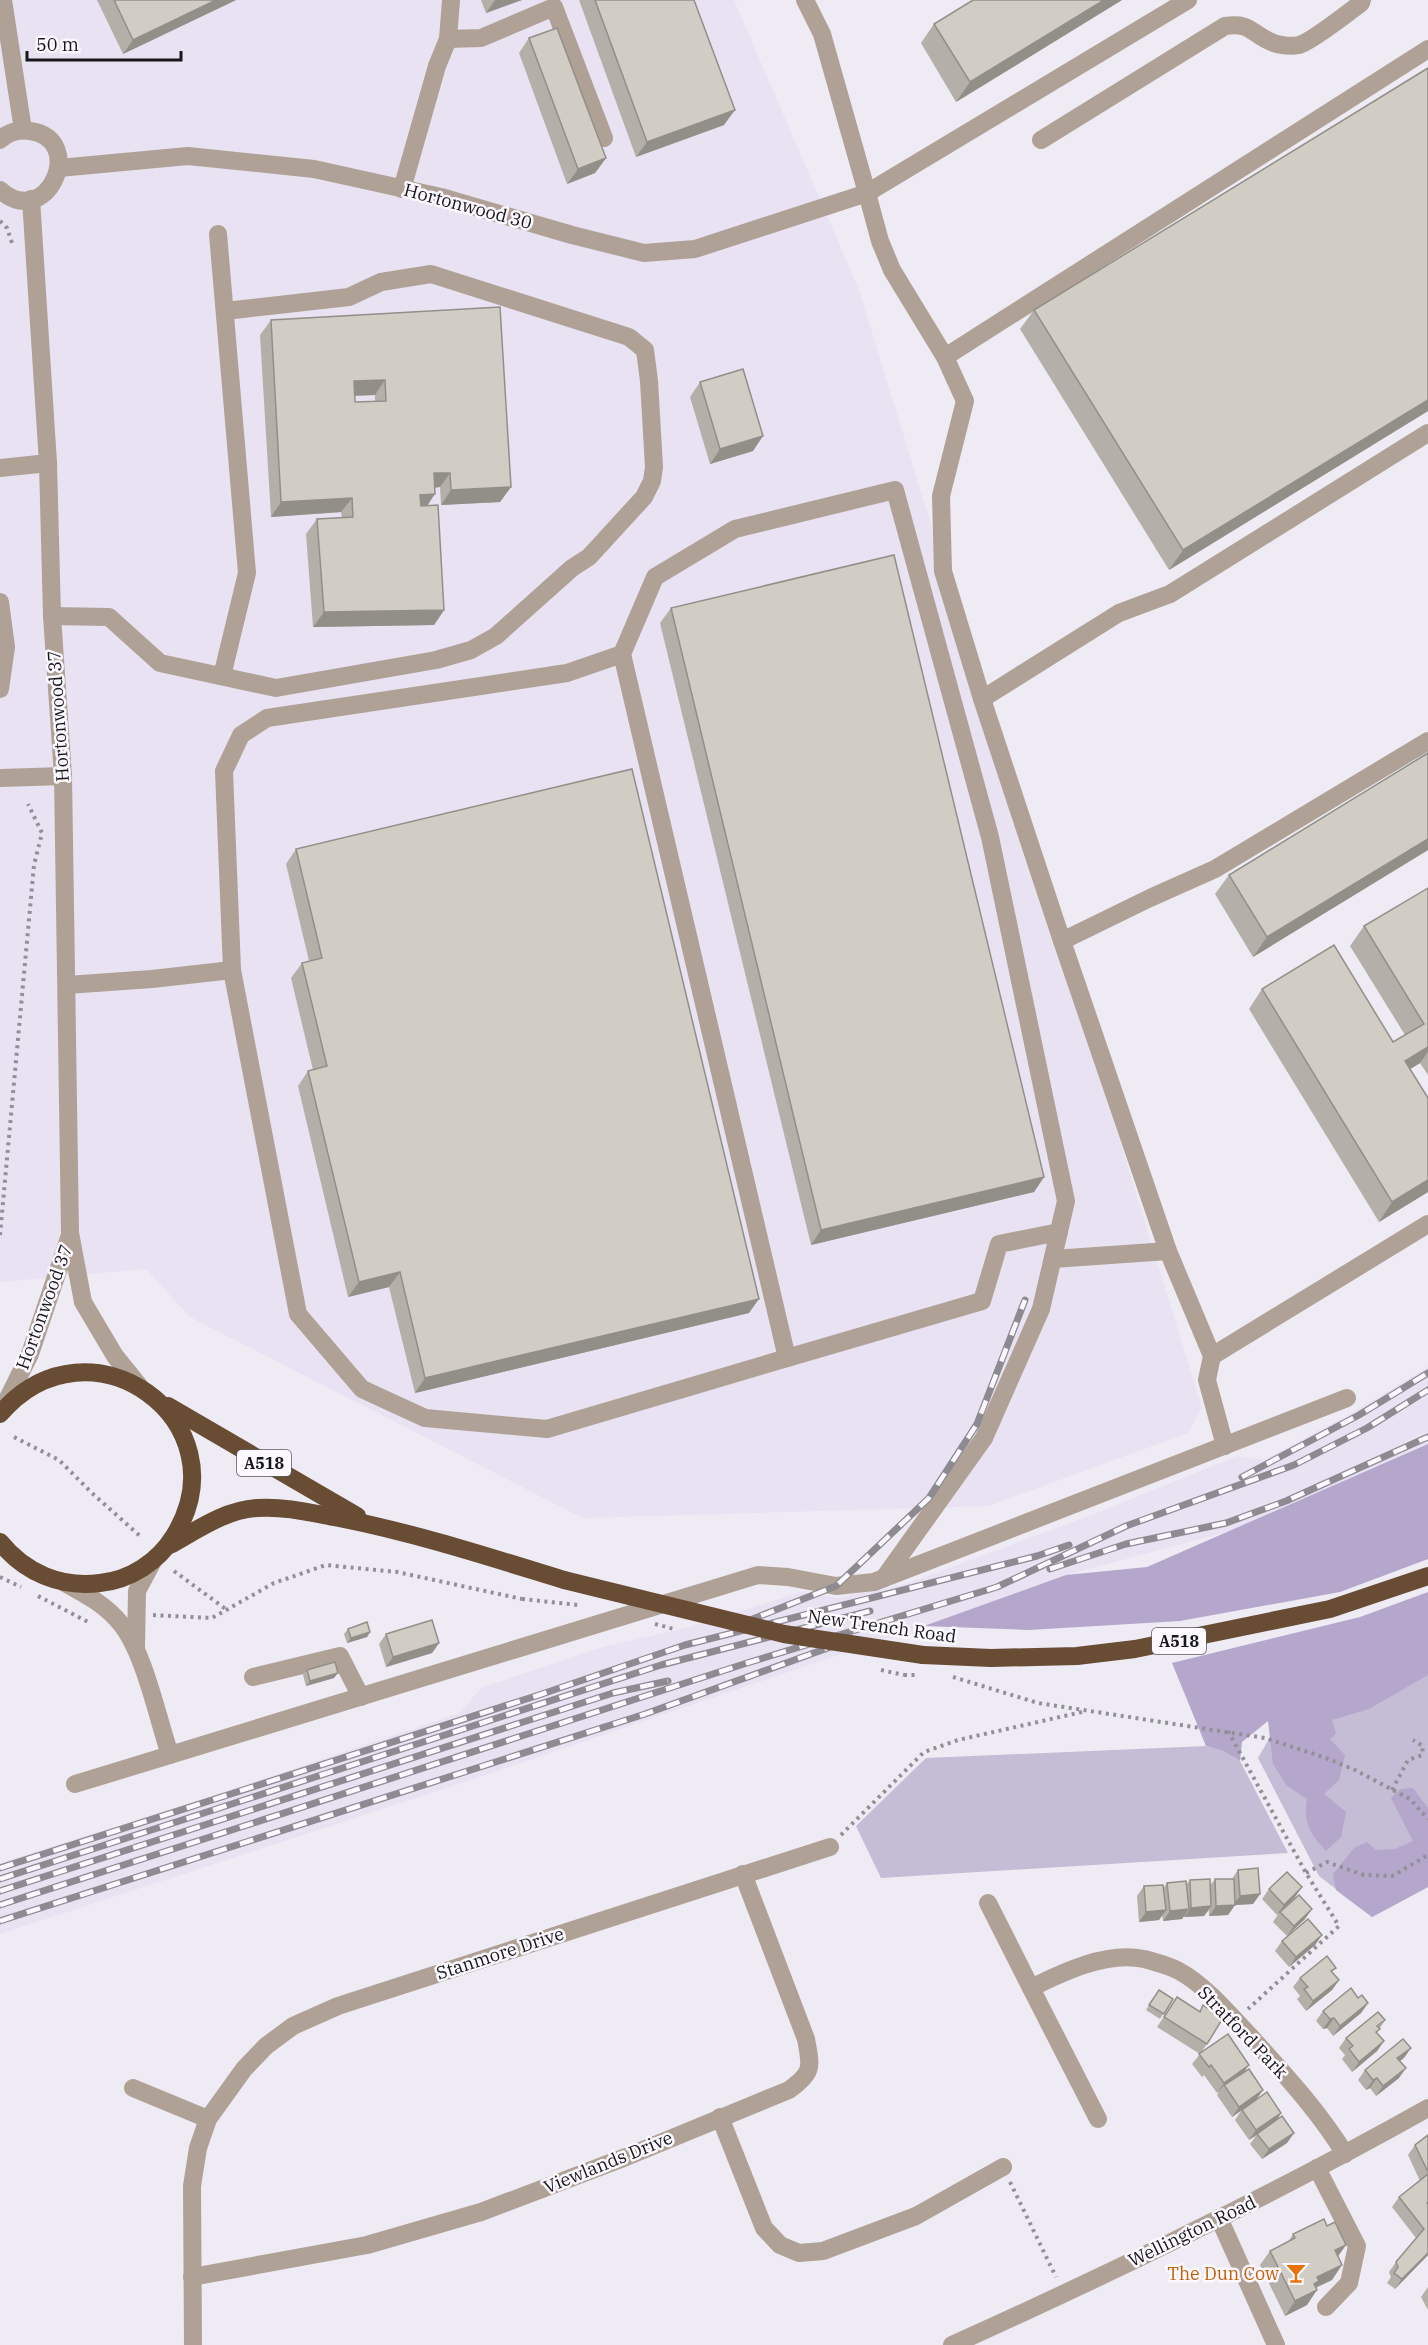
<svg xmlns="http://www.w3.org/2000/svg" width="1428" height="2345" font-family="'IBM Plex Serif',serif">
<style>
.built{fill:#e8e2f3}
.green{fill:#c5bcd6}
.forest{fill:#b4a7cb}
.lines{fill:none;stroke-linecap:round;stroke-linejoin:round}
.path{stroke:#929097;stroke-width:4;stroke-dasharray:3 4.5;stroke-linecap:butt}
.minor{stroke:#afa195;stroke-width:18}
.highway{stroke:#684c34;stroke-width:18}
.rail-casing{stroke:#8d8b91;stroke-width:7}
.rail{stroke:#fbf9ff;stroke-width:4.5;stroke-dasharray:14;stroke-linecap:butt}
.path-bridge{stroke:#929097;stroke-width:4;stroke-dasharray:3 4.5;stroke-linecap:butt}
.highway-bridge{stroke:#684c34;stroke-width:18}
.wall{fill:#b4afa9;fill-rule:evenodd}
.shaded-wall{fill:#928f89}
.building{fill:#d1ccc4;stroke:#928f89;stroke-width:1.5;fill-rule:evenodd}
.labels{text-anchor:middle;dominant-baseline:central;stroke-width:5;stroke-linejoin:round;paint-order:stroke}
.shield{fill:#fbf9ff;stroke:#5b5a5e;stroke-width:1.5}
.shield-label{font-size:16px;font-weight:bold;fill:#171619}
.street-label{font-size:18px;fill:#171619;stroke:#fbf9ff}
.food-label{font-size:18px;fill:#c56008;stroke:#fbf9ff;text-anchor:end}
</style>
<rect width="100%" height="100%" fill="#eeebf4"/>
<g class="built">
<path d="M0 0H734L859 290 1202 1408 1188 1433 988 1506 583 1518 190 1317 146 1269 0 1282Z"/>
<path d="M1428 1367V1448L1230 1531 1066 1575 924 1626 462 1783 0 1934V1863L194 1802 460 1713 481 1688 602 1647 686 1628 801 1592 837 1598 909 1583 1102 1511 1237 1456 1264 1460 1350 1414Z"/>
</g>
<g class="green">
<path d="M1428 1658V1887L1372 1917 1319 1876 1258 1758 1285 1711Z"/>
<path d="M1206 1746 1223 1751 1240 1761 1288 1853 881 1878 856 1826 926 1758Z"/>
</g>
<g class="forest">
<path d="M1428 1444V1559L1340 1592 1180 1621 1029 1630 924 1626 1066 1575 1147 1567Z"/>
<path d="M1428 1592V1675L1369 1709 1332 1720 1336 1734 1330 1739 1345 1755 1339 1780 1324 1794 1346 1812 1341 1837 1326 1851C1310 1833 1303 1824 1307 1799L1287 1786 1273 1764 1268 1721 1242 1742 1240 1761 1223 1751 1206 1746 1172 1663 1360 1617Z"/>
<path d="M1413 1788 1428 1808V1887L1372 1917 1336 1890 1333 1874 1354 1848 1367 1842 1376 1850 1395 1849 1413 1841 1391 1798 1401 1789Z"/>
</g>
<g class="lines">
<g class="path">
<path d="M0 221 7 228 13 246"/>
<path d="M0 1235 34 865 42 833 28 804"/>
<path d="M14 1437 59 1460 92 1493 140 1536"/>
<path d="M174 1571 227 1610"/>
<path d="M0 1577 21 1587"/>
<path d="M38 1596 90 1623"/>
<path d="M153 1615 212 1618 274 1583 326 1565 397 1572 522 1599"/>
<path d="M904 1675H915"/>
<path d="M953 1677 1038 1703 1265 1738 1326 1758 1355 1770 1410 1799 1428 1819"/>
<path d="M1228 1731 1306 1873 1339 1926 1248 2009"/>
<path d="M1392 1790 1408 1760 1422 1755 1423 1746 1413 1740"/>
<path d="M841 1835 924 1752 958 1740 1082 1712"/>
<path d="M1306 1873 1327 1862 1364 1875 1392 1876 1428 1855"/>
<path d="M1010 2182 1056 2277"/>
</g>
<g class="minor">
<path d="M3 0 23 130"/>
<path d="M805 0 822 34 867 193 1188 0"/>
<path d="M448 39 481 38 554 7 604 138"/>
<path d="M0 140C8 132 18 129 30 131 88 139 47 232 0 190"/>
<path d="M1041 140 1225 26C1249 23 1248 30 1267 40 1276 45 1289 47 1299 45 1311 42 1349 12 1361 3L1362 0"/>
<path d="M59 168 188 156 314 169 441 197 572 235 644 253 695 249 867 193 880 241 892 270 945 357 965 401 941 496 943 571 982 699 1062 941 1168 1251 1212 1356 1207 1380 1225 1446"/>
<path d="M402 189 437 66 448 39 451 0"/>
<path d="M31 199 48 463 52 616 63 776 70 1233 83 1302 115 1356 140 1387"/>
<path d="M218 234 247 573 222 676"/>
<path d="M945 357 1428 49"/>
<path d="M0 468 48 463"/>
<path d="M0 602 6 647 0 689"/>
<path d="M52 616 109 617 160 663 276 688 436 660 471 650 496 636 572 568 589 557 644 497 652 481 654 467 649 381 645 350 629 337 431 274 381 282 349 297 225 311"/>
<path d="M622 654 655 577 735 529 895 490 990 837 1066 1201 1041 1309 984 1438 884 1578"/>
<path d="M982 699 1119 613 1170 594 1428 433"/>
<path d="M0 778 63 776"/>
<path d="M1062 941 1150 898 1215 869 1428 741"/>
<path d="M67 985 152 979 232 970 298 1314 362 1389 425 1418 547 1429 787 1358 622 654 567 673 267 718 241 735 224 771 232 970"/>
<path d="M1053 1259 1168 1251"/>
<path d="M1212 1356 1428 1224"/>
<path d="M787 1358 982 1301 999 1244 1059 1232"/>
<path d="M1 1412 30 1354 70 1235"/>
<path d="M65 1583C85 1594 106 1605 121 1624 144 1652 158 1719 170 1755"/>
<path d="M136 1647 137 1591 153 1561"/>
<path d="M253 1677 340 1656 361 1697"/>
<path d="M75 1784 758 1575 788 1577 836 1586 874 1582 1347 1398"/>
<path d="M988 1903 1031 1988"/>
<path d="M133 2088 208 2119"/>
<path d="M720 2117 764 2228 780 2245 799 2253 823 2251 916 2216 1003 2167"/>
<path d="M1098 2119 1031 1988C1063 1972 1107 1951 1144 1959 1155 1962 1170 1966 1179 1971 1205 1985 1230 2015 1250 2036 1285 2075 1318 2110 1345 2154"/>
<path d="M1317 2168 1357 2246 1349 2283 1326 2307"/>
<path d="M1219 2218 1276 2345"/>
<path d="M192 2277 367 2245 481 2212 626 2157 789 2090C814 2072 811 2067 806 2039L743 1874"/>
<path d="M193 2345 192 2186 198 2148 208 2119 244 2069 266 2046 293 2026 338 2006 830 1847"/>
<path d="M952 2345C1114 2272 1273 2195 1428 2108"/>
</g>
<g class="highway">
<path d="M168 1406 357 1516"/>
<path d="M0 1414C90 1309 245 1422 174 1536 158 1562 130 1580 100 1583 61 1588 25 1573 0 1542"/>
<path d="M170 1545C197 1530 225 1510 257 1508 285 1506 312 1513 339 1518 415 1533 489 1557 564 1580"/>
<path d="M923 1655 991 1658 1077 1656 1135 1649 1330 1609 1428 1576"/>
</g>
<g class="rail-casing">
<g id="rail">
<path d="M1242 1477 1359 1415 1428 1373"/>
<path d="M1050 1569 1126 1544 1226 1523 1286 1501 1428 1437"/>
<path d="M735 1626 836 1586 929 1498 977 1424 1025 1300"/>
<path d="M0 1868 542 1694 685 1645 1037 1556 1069 1545"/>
<path d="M0 1879 661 1665 870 1611"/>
<path d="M0 1891 613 1693 668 1681"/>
<path d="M0 1905 747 1663 997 1587 1126 1526 1294 1465 1367 1428 1428 1390"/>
<path d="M0 1921 645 1714 847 1641"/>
</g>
</g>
<use href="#rail" class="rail"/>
<g class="path-bridge">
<path d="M522 1599 578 1605"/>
<path d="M655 1624 674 1629"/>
<path d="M881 1670 904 1675"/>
</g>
<path class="highway-bridge" d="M564 1580 784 1634 923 1655"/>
</g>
<g class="wall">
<path d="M97 0H236L123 54Z"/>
<path d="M481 0H522L486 13Z"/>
<path d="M579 0H694L724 125 636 157Z"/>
<path d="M1122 0 956 102 921 43 934 24Z"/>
<path d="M529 38 606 158 595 173 567 184 519 53Z"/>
<path d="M1428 68V411L1169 570 1020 329 1034 310Z"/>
<path d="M500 307 511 487 500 502 441 505 440 487 435 488 427 506 444 610 434 625 313 627 306 534 317 519 342 518 341 512 271 517 260 335 271 320ZM375 395V401L355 402V396Z"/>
<path d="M700 382 753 451 710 464 690 397Z"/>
<path d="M671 608 1044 1177 1034 1192 811 1245 660 623Z"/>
<path d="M1428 753V850L1253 957 1215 894 1229 875Z"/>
<path d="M296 849 749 1313 415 1393 389 1287 348 1297 298 1086 308 1071 313 1070 291 978 302 963 309 961 286 864Z"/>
<path d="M1428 888V1075L1420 1063 1410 1069 1428 1192 1379 1222 1249 1009 1262 989 1393 1042 1405 1035 1350 946 1364 926Z"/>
<path d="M348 1629 370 1632 367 1637 347 1643 344 1634Z"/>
<path d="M386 1634 439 1643 432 1653 386 1667 379 1644Z"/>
<path d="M307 1670 334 1678 306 1686 303 1675Z"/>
<path d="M1238 1870 1260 1894 1253 1904 1235 1905 1228 1915 1209 1916V1910L1204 1916 1184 1917V1916L1182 1919 1163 1921 1162 1915 1159 1920 1139 1922 1137 1896 1144 1886 1164 1887 1167 1883 1186 1885 1190 1880 1210 1886 1215 1879H1232Z"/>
<path d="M1302 1887 1295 1897 1305 1919 1287 1936 1273 1922 1279 1913 1277 1915 1262 1899 1269 1889Z"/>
<path d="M1322 1935 1315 1945 1289 1967 1275 1951 1282 1941Z"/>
<path d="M1332 1973 1339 1980 1332 1990 1306 2011 1297 1999 1300 1996 1293 1987 1300 1978Z"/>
<path d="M1159 1990 1173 1999 1160 2019 1146 2010Z"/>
<path d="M1177 1997 1207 2044 1200 2054 1245 2071 1257 2099 1281 2113 1277 2120 1294 2133 1287 2143 1262 2159 1250 2144 1256 2136 1249 2140 1235 2120 1241 2111 1232 2117 1217 2095 1220 2090 1217 2093 1204 2075 1202 2077 1192 2064 1200 2054 1157 2027Z"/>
<path d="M1358 1998 1368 2003 1361 2013 1333 2036 1327 2028 1323 2029 1316 2021 1323 2011Z"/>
<path d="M1385 2020 1377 2033 1384 2041 1377 2051 1352 2072 1342 2059 1345 2055 1339 2048 1346 2038Z"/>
<path d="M1404 2058 1400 2061 1399 2078 1376 2096 1370 2088 1366 2090 1358 2080 1365 2070Z"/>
<path d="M1428 2135V2255L1395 2289 1387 2283 1391 2277 1389 2272 1396 2262 1416 2238 1392 2207 1399 2197 1420 2181 1408 2155 1415 2145Z"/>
<path d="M1327 2226 1346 2245 1338 2256 1332 2280 1316 2288 1307 2305 1285 2316 1260 2265 1270 2251 1288 2242 1293 2234Z"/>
<path d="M1428 2287V2310L1421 2297Z"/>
</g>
<g class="shaded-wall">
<path d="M216 0H236L123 54 133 40Z"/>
<path d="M495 0H522L486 13Z"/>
<path d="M1104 0H1122L956 102 970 82Z"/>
<path d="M735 110 724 125 636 157 647 142Z"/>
<path d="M606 158 595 173 567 184 578 169Z"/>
<path d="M385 380 375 395 344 396 354 381Z"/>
<path d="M1428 400V411L1169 570 1183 550Z"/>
<path d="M763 436 753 451 710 464 720 449Z"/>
<path d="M434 473H450L440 487 423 488Z"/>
<path d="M511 487 500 502 441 505 451 490Z"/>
<path d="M435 494 425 509 410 510 420 495Z"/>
<path d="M352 498 341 512 271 517 281 502Z"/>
<path d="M444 610 434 625 313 627 324 612Z"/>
<path d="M1428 839V850L1253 957 1267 937Z"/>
<path d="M1428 1047V1052L1420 1063 1391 1081 1405 1061Z"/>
<path d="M1044 1177 1034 1192 811 1245 821 1230Z"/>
<path d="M1428 1180V1192L1379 1222 1392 1202Z"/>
<path d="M400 1272 389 1287 348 1297 359 1282Z"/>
<path d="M759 1299 749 1313 415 1393 425 1378Z"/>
<path d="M370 1632 367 1637 347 1643 351 1638Z"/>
<path d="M439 1643 432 1653 386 1667 393 1657Z"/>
<path d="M338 1673 334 1678 306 1686 310 1681Z"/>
<path d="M1302 1887 1295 1897 1277 1915 1284 1905Z"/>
<path d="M1260 1894 1253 1904 1235 1905 1228 1915 1209 1916 1216 1906 1233 1905 1240 1896Z"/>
<path d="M1211 1906 1204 1916 1184 1917 1191 1908Z"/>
<path d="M1189 1909 1182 1919 1163 1921 1170 1911Z"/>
<path d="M1312 1909 1305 1919 1287 1936 1294 1926Z"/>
<path d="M1166 1910 1159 1920 1139 1922 1146 1912Z"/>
<path d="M1322 1935 1315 1945 1289 1967 1296 1957Z"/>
<path d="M1339 1980 1332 1990 1306 2011 1313 2001Z"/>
<path d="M1368 2003 1361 2013 1333 2036 1340 2026Z"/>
<path d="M1334 2018 1327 2028 1323 2029 1330 2019Z"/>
<path d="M1384 2041 1377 2051 1352 2072 1359 2062Z"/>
<path d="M1411 2048 1404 2058 1390 2068 1397 2058Z"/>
<path d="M1249 2065 1242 2075 1224 2085 1220 2090 1217 2093 1224 2083Z"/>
<path d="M1406 2068 1399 2078 1376 2096 1383 2086Z"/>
<path d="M1377 2078 1370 2088 1366 2090 1373 2080Z"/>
<path d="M1263 2090 1256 2100 1232 2117 1239 2107Z"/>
<path d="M1281 2113 1275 2123 1257 2134 1249 2140 1256 2130Z"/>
<path d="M1294 2133 1287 2143 1262 2159 1269 2149Z"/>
<path d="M1346 2245 1336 2259 1335 2250Z"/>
<path d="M1428 2253V2255L1395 2289 1402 2279Z"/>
<path d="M1342 2265 1332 2280 1314 2288 1317 2290 1307 2305 1285 2316 1295 2301 1317 2277Z"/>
</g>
<g class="building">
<path d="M114 0H216L133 40Z"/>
<path d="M595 0H694L735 110 647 142Z"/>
<path d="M973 0H1104L970 82 934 24Z"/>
<path d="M557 28 606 158 578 169 529 38Z"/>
<path d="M1428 68V400L1183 550 1034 310Z"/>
<path d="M500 307 511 487 451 490 450 473H434L435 494 420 495 421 506 438 505 444 610 324 612 317 519 353 517 352 498 281 502 271 320ZM385 380 386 401 355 402 354 381Z"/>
<path d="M743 369 763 436 720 449 700 382Z"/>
<path d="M894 555 1044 1177 821 1230 671 608Z"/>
<path d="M1428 753V839L1267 937 1229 875Z"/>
<path d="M632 769 759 1299 425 1378 400 1272 359 1282 308 1071 327 1066 302 963 322 958 296 849Z"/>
<path d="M1428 888V1047L1405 1061 1428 1098V1180L1392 1202 1262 989 1334 945 1393 1042 1424 1024 1364 926Z"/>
<path d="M432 1620 439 1643 393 1657 386 1634Z"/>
<path d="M367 1622 370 1632 351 1638 348 1629Z"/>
<path d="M335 1662 338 1673 310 1681 307 1670Z"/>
<path d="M1258 1868 1260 1894 1240 1896 1238 1870Z"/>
<path d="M1287 1872 1302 1887 1284 1905 1269 1889Z"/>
<path d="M1210 1879 1211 1906 1191 1908 1190 1880Z"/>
<path d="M1215 1879H1234L1235 1905 1216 1906Z"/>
<path d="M1186 1881 1189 1909 1170 1911 1167 1883Z"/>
<path d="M1163 1885 1166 1910 1146 1912 1144 1886Z"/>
<path d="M1299 1895 1312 1909 1294 1926 1280 1912Z"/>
<path d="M1308 1919 1322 1935 1296 1957 1282 1941Z"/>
<path d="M1327 1956 1336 1968 1331 1971 1339 1980 1313 2001 1304 1989 1308 1987 1300 1978Z"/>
<path d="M1351 1988 1358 1998 1362 1995 1368 2003 1340 2026 1334 2018 1330 2019 1323 2011Z"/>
<path d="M1159 1990 1173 1999 1164 2014 1149 2005Z"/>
<path d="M1177 1997 1200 2012 1203 2005 1223 2018 1207 2044 1164 2017Z"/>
<path d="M1378 2012 1385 2020 1377 2026 1380 2029 1376 2032 1384 2041 1359 2062 1349 2049 1353 2046 1346 2038Z"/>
<path d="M1228 2034 1249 2065 1224 2083 1211 2065 1209 2067 1199 2054Z"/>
<path d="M1403 2039 1411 2048 1397 2058 1406 2068 1383 2086 1377 2078 1373 2080 1365 2070Z"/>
<path d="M1249 2069 1263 2090 1239 2107 1224 2085Z"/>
<path d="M1267 2092 1281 2113 1256 2130 1242 2110Z"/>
<path d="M1282 2116 1294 2133 1269 2149 1257 2134Z"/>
<path d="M1428 2135V2172L1415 2145Z"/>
<path d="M1428 2174V2202L1427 2203 1428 2204V2253L1402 2279 1394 2273 1398 2267 1396 2262 1424 2229 1399 2197Z"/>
<path d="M1324 2219 1327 2226 1335 2222 1346 2245 1335 2250 1342 2265 1317 2277 1319 2281 1314 2284 1317 2290 1295 2301 1270 2251 1295 2238 1293 2234Z"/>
</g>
<defs>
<g id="bar-bare" transform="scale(1.62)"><path d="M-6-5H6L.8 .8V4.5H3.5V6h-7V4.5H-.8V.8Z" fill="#e8710a" stroke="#fbf9ff" stroke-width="2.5" paint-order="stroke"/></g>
</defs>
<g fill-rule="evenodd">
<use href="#bar-bare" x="1296" y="2273"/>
</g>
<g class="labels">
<g class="shield">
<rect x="237" y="1450" width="54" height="26" rx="4.5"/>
<rect x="1152" y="1628" width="54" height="26" rx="4.5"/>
</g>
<g class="shield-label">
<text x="264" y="1463">A518</text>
<text x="1179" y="1641">A518</text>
</g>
<g class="street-label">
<text transform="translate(468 206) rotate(15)">Hortonwood 30</text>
<text transform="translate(58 716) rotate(-94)">Hortonwood 37</text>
<text transform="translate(44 1307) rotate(-70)">Hortonwood 37</text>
<text transform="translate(882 1626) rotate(8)">New Trench Road</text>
<text transform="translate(500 1953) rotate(-18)">Stanmore Drive</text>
<text transform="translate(1243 2032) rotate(46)">Stratford Park</text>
<text transform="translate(608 2162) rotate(-22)">Viewlands Drive</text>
<text transform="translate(1192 2231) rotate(-26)">Wellington Road</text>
</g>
<g class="food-label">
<text x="1279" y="2273">The Dun Cow</text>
</g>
</g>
<path d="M27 51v9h154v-9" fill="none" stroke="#171619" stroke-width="3"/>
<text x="36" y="51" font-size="18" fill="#171619" stroke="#fbf9ff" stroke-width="4.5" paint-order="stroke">50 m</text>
</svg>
